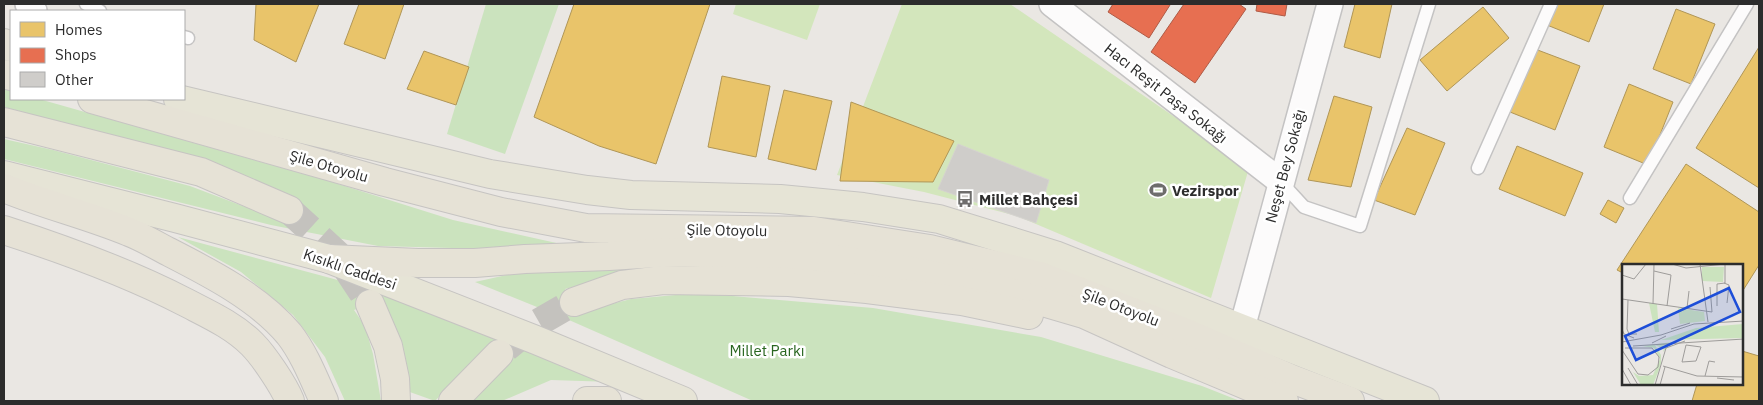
<svg xmlns="http://www.w3.org/2000/svg" width="1763" height="405" font-family="'IBM Plex Sans',sans-serif">
<style>
.green{fill:#cbe3be}
.pitch{fill:#d3e6bc}
.homes{fill:#e9c46a;stroke:#b09657}
.shops{fill:#e76f51;stroke:#af5b46}
.building{fill:#cfcdca;stroke:#d5d3cf}
.lines{fill:none;stroke-linecap:round;stroke-linejoin:round}
.trunk-tunnel{stroke:#c4c2be;stroke-width:28;stroke-dasharray:28 14;stroke-linecap:butt}
.service-casing{stroke:#c4c3c3;stroke-width:15}
.minor-casing{stroke:#c4c3c3;stroke-width:28}
.primary-casing{stroke:#c6c4c2;stroke-width:30}
.trunk-casing{stroke:#c6c4c2;stroke-width:30}
.service{stroke:#fcfbfb;stroke-width:12}
.minor{stroke:#fcfbfb;stroke-width:25}
.primary{stroke:#e6e4d6;stroke-width:28}
.trunk{stroke:#e6e2d6;stroke-width:28}
.labels{text-anchor:middle;dominant-baseline:central;stroke-width:5;stroke-linejoin:round;paint-order:stroke}
.street-label{font-size:15px;fill:#2c2c2c;stroke:#fff}
.poi-label{font-size:15px;font-weight:bold;fill:#2c2c2c;stroke:#fff;text-anchor:start}
.park-label{font-size:15px;fill:#296620;stroke:#fff}
.inset-road{fill:none;stroke:#9e9c9a;stroke-width:1}
.view{fill:#1d4ed8;fill-opacity:0.15;stroke:#1d4ed8;stroke-width:2.5}
.inset-edge{fill:none;stroke:#2c2c2c;stroke-width:2.5}
</style>
<rect width="100%" height="100%" fill="#eae7e3"/>
<g class="green">
<path d="M486 4H559L505 154 447 134Z"/>
<path d="M4 89 11 91V99H39L332 182 453 220 561 244 490 249 378 246 271 225 4 159V139L53 150 190 186 282 221 296 198 207 160 4 107Z"/>
<path d="M178 237 334 279 417 306 613 382 551 380 502 401H463L493 345 466 368 435 401 407 391 370 304 354 310 365 326 373 354 381 401H345L325 357 293 315 241 272Z"/>
<path d="M681 268 608 278 565 289 576 313 631 299 698 293 873 308 1041 337 1202 386 1240 401H753L569 320 475 282 516 273Z"/>
</g>
<g class="pitch">
<path d="M736 4H820L807 40 733 14Z"/>
<path d="M902 4H1010L1249 168 1211 298 1017 216 924 192 837 175Z"/>
</g>
<g class="homes">
<path d="M256 4H319L296 62 254 40Z"/>
<path d="M359 4H404L385 59 344 44Z"/>
<path d="M574 4H710L656 164 599 146 534 117Z"/>
<path d="M1355 4H1392L1380 58 1344 47Z"/>
<path d="M1556 4H1604L1589 42 1547 25Z"/>
<path d="M1483 7 1509 38 1447 91 1420 60Z"/>
<path d="M1676 9 1715 24 1691 84 1653 69Z"/>
<path d="M1759 47V188L1696 148Z"/>
<path d="M1535 49 1580 66 1555 130 1510 112Z"/>
<path d="M424 51 469 67 456 105 407 89Z"/>
<path d="M722 76 770 86 756 157 708 147Z"/>
<path d="M1629 84 1673 102 1648 165 1604 147Z"/>
<path d="M784 90 832 101 816 170 768 159Z"/>
<path d="M1334 96 1372 107 1351 187 1308 180Z"/>
<path d="M851 102 954 141 933 182 840 181Z"/>
<path d="M1407 128 1445 143 1415 215 1374 200Z"/>
<path d="M1517 146 1583 173 1565 216 1499 189Z"/>
<path d="M1686 164 1759 212V265L1742 292V265H1623V273L1617 270Z"/>
<path d="M1608 200 1624 208 1616 223 1600 214Z"/>
<path d="M1742 351 1759 356V401H1692L1697 384H1742Z"/>
</g>
<g class="shops">
<path d="M1113 4H1169L1170 5 1149 38 1108 12Z"/>
<path d="M1184 4H1239L1246 9 1195 83 1151 52Z"/>
<path d="M1257 4H1287L1285 16 1256 11Z"/>
</g>
<path class="building" d="M958 144 1049 180 1036 223 938 189Z"/>
<g class="lines">
<g class="trunk-tunnel">
<path d="M289 210 337 254 370 304"/>
<path d="M506 348 534 325 574 302"/>
</g>
<g class="service-casing">
<g id="service">
<path d="M86 4 100 11"/>
<path d="M184 37 188 38"/>
<path d="M1478 168 1551 4"/>
<path d="M1281 182 1304 207 1360 226 1429 4"/>
<path d="M1630 198 1747 4"/>
</g>
</g>
<g class="minor-casing">
<g id="minor">
<path d="M28 4 34 11"/>
<path d="M1052 4 1281 182"/>
<path d="M1242 328 1330 4"/>
</g>
</g>
<g class="primary-casing">
<g id="primary">
<path d="M178 99 490 174 587 190 631 195 780 199 863 207 939 219 1055 255 1425 401"/>
<path d="M4 175 175 218 329 259 536 340 683 401"/>
</g>
</g>
<g class="trunk-casing">
<g id="trunk">
<path d="M4 43 11 47"/>
<path d="M4 74 11 76"/>
<path d="M92 99 385 182 501 212 586 228 814 231 930 249 1040 276 1184 332 1292 379 1350 401"/>
<path d="M4 122 201 172 289 210"/>
<path d="M4 188C45 205 88 215 129 232 142 237 154 244 167 251 208 272 258 297 289 334 304 353 314 379 324 401"/>
<path d="M4 230C66 250 127 272 185 302 208 314 233 325 252 344 264 356 284 386 290 401"/>
<path d="M329 259 418 263H475L525 259 609 256 673 252 818 257 892 267 992 287 1084 314 1172 354 1284 401"/>
<path d="M574 302 622 285 663 280 789 282 867 289 962 301 1029 315"/>
<path d="M370 304 388 346 395 379 396 401"/>
<path d="M453 401 499 354"/>
<path d="M587 401H607"/>
</g>
</g>
<use href="#service" class="service"/>
<use href="#minor" class="minor"/>
<use href="#primary" class="primary"/>
<use href="#trunk" class="trunk"/>
</g>
<defs>
<g id="stadium-bare" transform="scale(1.35)"><path d="M0-5a6.5 5 0 1 0 0 10a6.5 5 0 1 0 0-10ZM-3.5-1.8h7v3.6h-7Z" fill="#6e6d6c" stroke="#fff" stroke-width="2.5" paint-order="stroke"/></g>
<g id="bus-bare" transform="scale(1.35)"><path d="M-5-6H5V4H4V6H2V4H-2V6H-4V4H-5ZM-3.5-4V0h7V-4ZM-3.5 1.2v1.5H-2V1.2ZM2 1.2v1.5H3.5V1.2Z" fill="#6e6d6c" stroke="#fff" stroke-width="2.5" paint-order="stroke"/></g>
</defs>
<g fill-rule="evenodd">
<use href="#stadium-bare" x="1158" y="190"/>
<use href="#bus-bare" x="965" y="199"/>
</g>
<g class="labels">
<g class="street-label">
<text transform="translate(1166 93) rotate(38)">Hacı Reşit Paşa Sokağı</text>
<text transform="translate(329 166) rotate(16)">Şile Otoyolu</text>
<text transform="translate(1285 166) rotate(-75)">Neşet Bey Sokağı</text>
<text transform="translate(727 230) rotate(1)">Şile Otoyolu</text>
<text transform="translate(350 269) rotate(19)">Kısıklı Caddesi</text>
<text transform="translate(1121 307) rotate(21)">Şile Otoyolu</text>
</g>
<g class="poi-label">
<text x="1172" y="190">Vezirspor</text>
<text x="979" y="199">Millet Bahçesi</text>
</g>
<g class="park-label">
<text x="767" y="350">Millet Parkı</text>
</g>
</g>
<g transform="translate(1622 264)">
<rect width="121" height="121" fill="#eae7e3"/>
<path d="M80 3H102L101 18 80 17ZM27 39 35 40 37 68H33ZM121 60V74L39 76 74 64ZM50 78 41 88 43 80 40 84 33 81 39 91V99L38 103 31 121H19L11 108 17 112 31 111 38 95 32 84 20 82Z" fill="#cbe3be"/>
<path d="M56 44 82 48 83 57 58 60Z" fill="#d3e6bc"/>
<path class="inset-road" d="M50 0 64 4 103 0M78 0 86 58M32 7 49 11 45 42M0 11 12 15 24 0M102 19 107 21 105 39M0 35 90 48 88 23M6 36 5 65 7 70H15M31 40 32 0M95 42V20L103 19V1M65 44 67 27M0 65 2 70 12 74M49 65 68 59M0 78 39 71 72 60 122 57M30 79 44 72M64 81 79 83 74 97 60 98ZM11 82 122 75M0 86 16 110 26 111 36 103 37 93 30 84H3M41 102 75 112 122 113M6 104 16 121M0 105 9 121M83 112 87 97 93 98M95 114 112 116M33 121 44 84 63 77M38 121 43 103"/>
<path class="view" d="M107 24 118 48 14 96 3 72Z"/>
<rect width="121" height="121" class="inset-edge"/>
</g>
<rect width="1763" height="405" fill="none" stroke="#2c2c2c" stroke-width="10"/>
<rect x="10" y="10" width="175" height="90" fill="#ffffff" stroke="#ababab"/>
<rect x="20" y="22" width="25" height="15" fill="#e9c46a" stroke="#ababab"/>
<text x="55" y="35" font-size="15" fill="#2c2c2c">Homes</text>
<rect x="20" y="48" width="25" height="15" fill="#e76f51" stroke="#ababab"/>
<text x="55" y="60" font-size="15" fill="#2c2c2c">Shops</text>
<rect x="20" y="72" width="25" height="15" fill="#cfcdca" stroke="#ababab"/>
<text x="55" y="85" font-size="15" fill="#2c2c2c">Other</text>
</svg>
